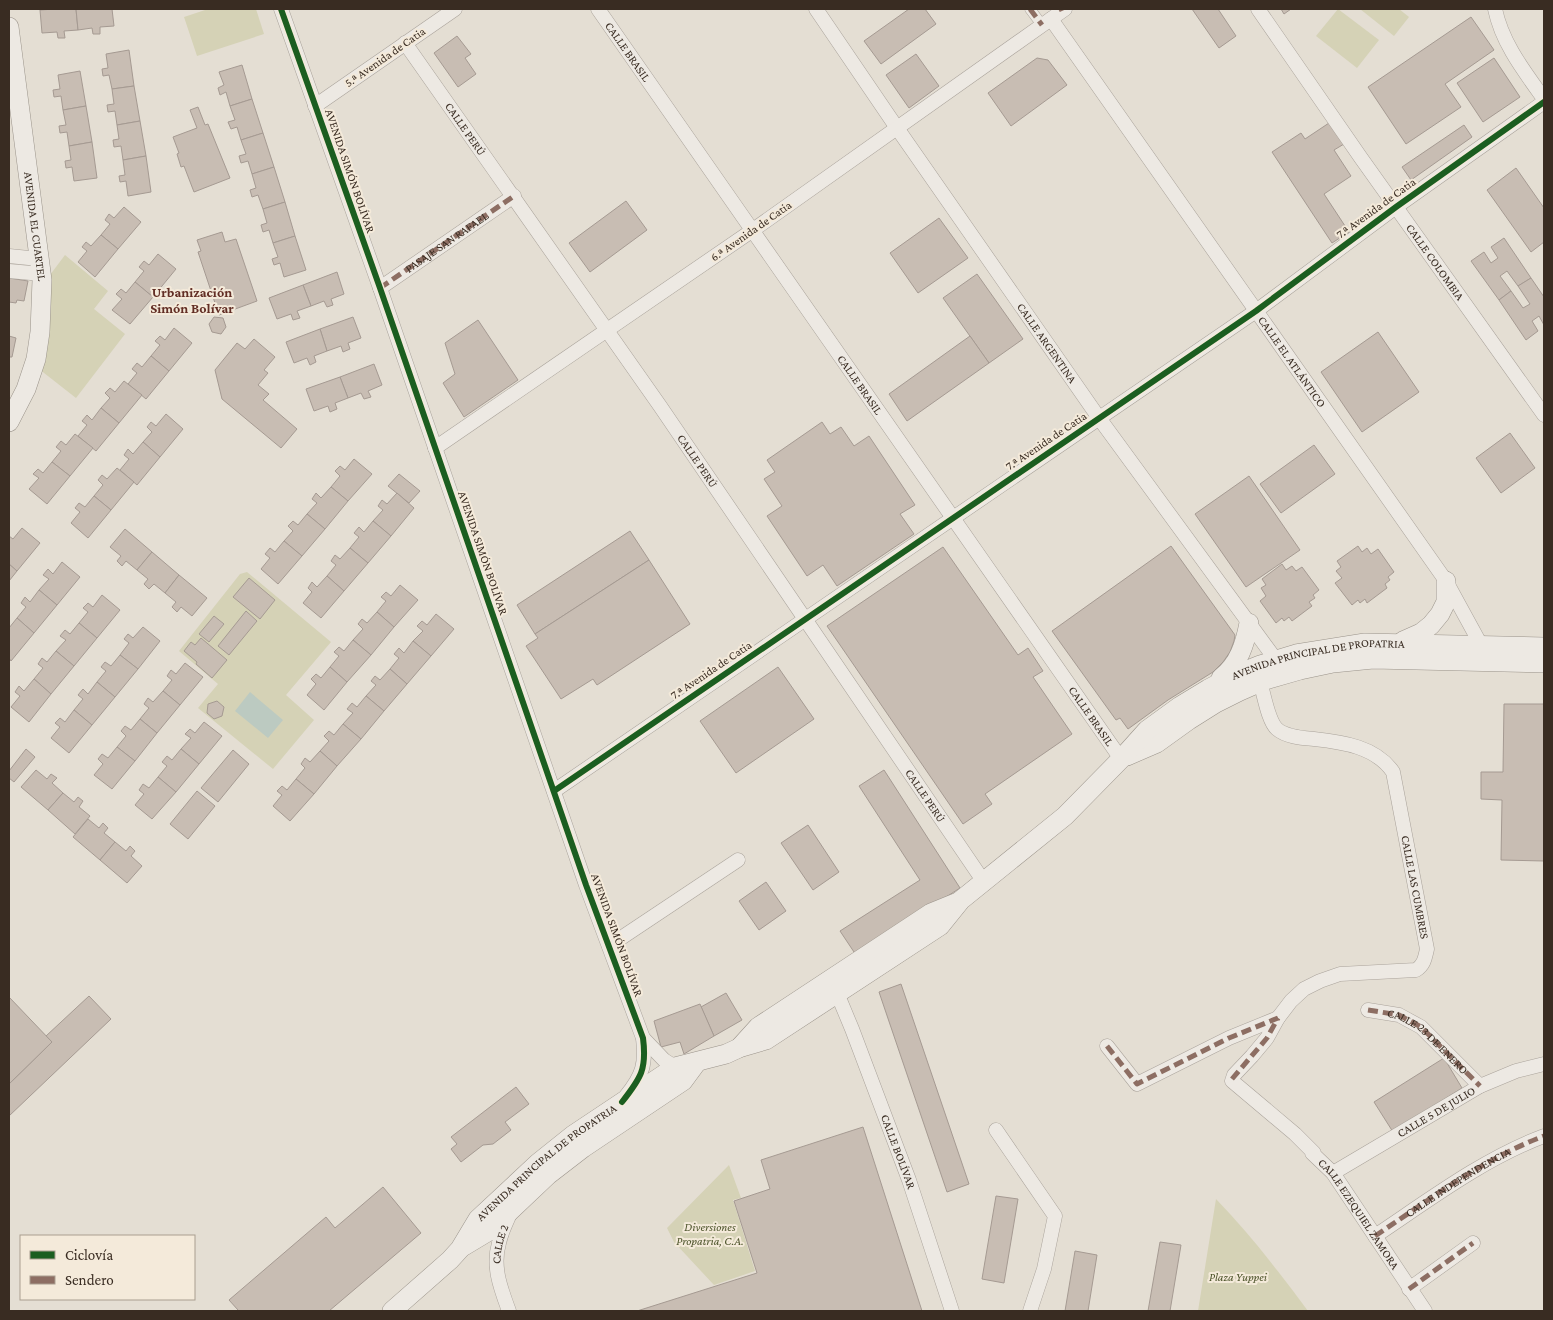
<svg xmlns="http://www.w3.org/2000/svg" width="1553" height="1320" font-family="'Crimson Pro',serif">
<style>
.green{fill:#d5d2b6}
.water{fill:#bccac1}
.building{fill:#c8bdb3;stroke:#a59a92}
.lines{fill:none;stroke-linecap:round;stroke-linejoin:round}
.pedestrian-casing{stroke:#aaa39b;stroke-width:11}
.minor-casing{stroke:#aaa39b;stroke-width:15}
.secondary-casing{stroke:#9a938a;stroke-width:20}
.pedestrian{stroke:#ede9e3;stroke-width:10}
.minor{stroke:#ede9e3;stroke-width:14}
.secondary{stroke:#ede9e3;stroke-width:19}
.quiet{stroke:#8d6e63;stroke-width:5;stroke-dasharray:10 5;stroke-linecap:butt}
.cycleway-casing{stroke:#f4eada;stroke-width:9}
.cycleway{stroke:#1b5e20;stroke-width:6}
.labels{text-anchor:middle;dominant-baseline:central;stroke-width:4;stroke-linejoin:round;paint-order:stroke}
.street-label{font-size:12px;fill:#392c22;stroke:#f4eada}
.park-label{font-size:12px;font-style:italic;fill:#4d542b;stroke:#f4eada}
.neighbourhood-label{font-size:14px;font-weight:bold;fill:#622e25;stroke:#f4eada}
</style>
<rect width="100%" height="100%" fill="#e4ded3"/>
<g class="green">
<path d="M208 9H256L264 34 197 56 184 17Z"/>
<path d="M1338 9 1379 40 1357 68 1316 36Z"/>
<path d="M1360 9H1399L1409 17 1394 36Z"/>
<path d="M65 255 108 291 94 309 125 334 76 398 39 369 50 275Z"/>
<path d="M247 572 331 642 286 695 314 720 273 769 198 708 218 684 179 651 240 574Z"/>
<path d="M729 1165 741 1198 733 1200 755 1271 714 1285 674 1242 667 1228Z"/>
<path d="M1216 1199C1250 1234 1279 1272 1308 1311H1198Z"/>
</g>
<path class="water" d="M250 692 283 720 268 738 235 711Z"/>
<g class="building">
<path d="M55 9H76L78 30 64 31 65 38H58L57 32 42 33 40 10Z"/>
<path d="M76 9H112L114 26 100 27V34H93L92 28 78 30Z"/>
<path d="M909 9H925L936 24 881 64 864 41Z"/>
<path d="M1192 9H1218L1236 36 1219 48Z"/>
<path d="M1281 9H1291L1284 14Z"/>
<path d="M1471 17 1494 50 1445 84 1461 107 1406 144 1368 87Z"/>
<path d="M457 36 471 54 465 58 476 74 458 87 434 53Z"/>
<path d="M129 50 134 86 112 89 109 75 103 76 102 69 108 68 106 54Z"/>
<path d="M916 54 939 86 909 108 886 75Z"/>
<path d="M1037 58 1048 60 1067 85 1011 126 988 93Z"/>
<path d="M1494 58 1520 97 1483 122 1457 83Z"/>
<path d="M242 65 252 99 230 106 226 92 220 95 218 88 224 85 219 72Z"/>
<path d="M80 71 86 106 63 110 61 96 54 97 53 90 60 89 58 75Z"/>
<path d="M134 86 140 121 117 125 115 111 108 112 107 105 114 104 112 89Z"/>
<path d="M252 99 263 133 241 140 237 127 231 129 228 122 235 120 230 106Z"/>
<path d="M86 106 92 142 69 146 67 132 60 133 59 126 66 125 63 110Z"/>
<path d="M198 107 205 125 208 124 230 178 194 192 184 166 181 167 177 154 179 153 173 137 197 128 190 110Z"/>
<path d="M140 121 146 156 123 160 121 146 114 147 113 140 119 139 117 125Z"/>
<path d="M1329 123 1344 144 1334 150 1351 176 1324 194 1349 232 1332 243 1272 152 1301 133 1305 139Z"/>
<path d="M1464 125 1472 137 1411 180 1402 167Z"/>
<path d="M263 133 274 167 252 174 248 161 241 163 239 156 246 154 241 140Z"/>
<path d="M92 142 97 178 74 181 72 167 66 168 65 161 71 160 69 146Z"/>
<path d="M146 156 151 192 128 196 126 181 120 182 119 176 125 175 123 160Z"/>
<path d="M274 167 285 202 263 209 258 195 252 197 250 190 256 188 252 174Z"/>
<path d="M1516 168 1544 208V242L1531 252 1487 190Z"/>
<path d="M626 201 647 230 590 272 569 243Z"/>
<path d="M285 202 295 236 273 243 269 230 263 232 261 225 267 223 263 209Z"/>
<path d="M124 207 141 222 118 249 101 235 110 224 105 220 109 214 114 218Z"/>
<path d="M939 218 968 258 918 293 890 253Z"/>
<path d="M222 232 225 242 236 239 257 301 219 315 198 252 201 251 197 240Z"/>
<path d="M101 235 118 249 95 277 78 262 87 251 82 247 86 242 91 246Z"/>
<path d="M295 236 306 270 284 277 280 263 274 265 272 259 278 257 273 243Z"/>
<path d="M1504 238 1531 278 1518 286 1507 271 1500 276 1511 291 1499 300 1471 261 1484 252 1491 263 1498 258 1491 247Z"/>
<path d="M158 254 176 269 153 297 135 282 144 271 139 267 144 261 149 265Z"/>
<path d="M337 272 344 294 331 299 333 305 327 307 324 301 311 306 303 285Z"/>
<path d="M977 274 1023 339 989 363 943 298Z"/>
<path d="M9 278 28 281 24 301 17 300 16 303 9 302Z"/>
<path d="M1531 278 1544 297V325L1539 316 1532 321 1538 331 1526 340 1499 300 1511 291 1523 308 1530 304 1518 286Z"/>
<path d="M135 282 153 297 130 324 112 310 122 299 116 294 121 289 126 293Z"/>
<path d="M303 285 311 306 297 311 300 318 293 320 291 314 277 319 269 298Z"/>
<path d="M214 317 223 318 226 327 221 334 212 332 209 324Z"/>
<path d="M353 317 361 338 348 343 350 349 343 352 341 346 327 351 320 329Z"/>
<path d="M478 320 518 380 464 417 443 383 455 374 445 343Z"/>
<path d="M174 328 192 343 169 371 151 356 160 345 155 341 160 336 165 340Z"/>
<path d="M320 329 327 351 314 356 316 362 310 365 307 358 294 363 286 342Z"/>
<path d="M1378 332 1419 392 1362 432 1321 372Z"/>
<path d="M9 336 16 338 12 357H9Z"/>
<path d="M970 336 989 363 907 421 889 394Z"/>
<path d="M254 339 275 357 264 370 268 373 258 385 269 394 263 400 297 429 281 448 222 399 215 370 237 343 245 349Z"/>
<path d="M151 356 169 371 146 399 128 384 137 373 132 369 137 363 142 367Z"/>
<path d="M374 364 382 385 368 391 371 397 364 399 361 393 348 398 340 377Z"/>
<path d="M340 377 348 398 335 403 337 409 330 412 328 406 314 411 306 389Z"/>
<path d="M124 381 142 395 119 423 101 408 110 398 105 393 110 388 115 392Z"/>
<path d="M101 408 119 423 96 451 78 436 87 425 82 421 87 415 92 420Z"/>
<path d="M166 414 183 429 160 457 143 442 152 432 147 427 151 422 156 426Z"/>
<path d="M822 422 830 434 841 427 854 446 869 436 915 505 900 514 914 534 837 586 823 565 807 576 767 516 782 506 764 479 775 472 767 460Z"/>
<path d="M1510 433 1535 468 1501 493 1476 458Z"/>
<path d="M75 434 93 448 70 476 52 462 61 451 56 447 61 441 66 445Z"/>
<path d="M143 442 160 457 137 485 120 470 129 459 124 455 128 449 133 454Z"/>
<path d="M1314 445 1335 474 1281 513 1260 484Z"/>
<path d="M354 459 372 474 348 501 331 487 340 476 335 471 340 466 345 470Z"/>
<path d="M52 462 70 476 47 504 29 489 39 478 33 474 38 469 43 473Z"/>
<path d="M117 468 134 482 111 510 94 496 103 485 98 480 102 475 107 479Z"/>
<path d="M399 474 420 491 409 503 388 486Z"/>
<path d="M1249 476 1300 550 1246 587 1195 514Z"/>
<path d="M331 487 348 501 325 529 307 514 317 503 312 499 316 493 321 498Z"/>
<path d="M397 493 414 508 391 536 373 521 383 510 378 506 382 500 387 504Z"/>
<path d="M94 496 111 510 88 538 71 523 80 512 75 508 79 503 85 507Z"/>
<path d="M307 514 325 529 302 556 284 541 293 531 288 526 293 521 298 525Z"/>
<path d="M373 521 391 536 368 563 350 548 359 537 354 533 359 527 364 532Z"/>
<path d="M22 528 40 543 17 571 9 564V536L13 539Z"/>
<path d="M125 529 152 552 137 570 126 561 122 566 117 561 121 556 110 547Z"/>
<path d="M630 531 649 560 535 634 517 605Z"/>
<path d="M284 541 302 556 278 584 261 569 270 558 265 554 270 548 275 552Z"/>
<path d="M1171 546 1235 635 1234 641 1230 652 1223 662 1213 672 1168 700 1128 729 1120 718 1116 720 1052 631Z"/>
<path d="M1358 546 1362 552 1367 548 1371 554 1378 549 1394 572 1388 577 1390 580 1385 584 1387 588 1367 603 1365 599 1360 603 1358 600 1352 605 1335 583 1342 578 1336 571 1341 567 1337 561Z"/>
<path d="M943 547 1018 655 1028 648 1043 671 1033 677 1072 734 985 794 992 804 963 824 827 626Z"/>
<path d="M350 548 368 563 344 591 327 576 336 565 331 561 335 555 340 559Z"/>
<path d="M152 552 179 575 165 593 154 584 149 589 144 584 148 579 137 570Z"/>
<path d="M649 560 690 624 597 685 593 679 561 699 526 646 538 638 535 634Z"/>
<path d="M62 562 80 577 57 605 39 590 49 579 43 575 48 569 53 574Z"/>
<path d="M9 564 17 571 9 581Z"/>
<path d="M1282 564 1286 570 1292 566 1296 571 1302 567 1319 590 1313 595 1315 598 1309 602 1312 606 1292 621 1289 617 1284 621 1282 618 1276 623 1260 601 1266 596 1261 588 1266 585 1262 579Z"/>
<path d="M179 575 207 598 192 616 181 607 177 612 172 607 176 602 165 593Z"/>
<path d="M327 576 344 591 321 618 303 603 312 592 308 588 312 582 317 587Z"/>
<path d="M249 578 275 600 260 619 233 597Z"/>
<path d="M400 585 418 600 394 627 377 612 386 601 381 597 386 592 391 596Z"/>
<path d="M39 590 57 605 34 633 17 618 26 607 21 603 25 597 30 602Z"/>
<path d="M102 595 120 610 97 638 79 623 88 612 83 608 88 603 93 607Z"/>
<path d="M246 611 257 621 229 655 218 646Z"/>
<path d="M377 612 394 627 371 655 353 640 363 629 358 624 362 619 367 623Z"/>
<path d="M436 614 454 629 431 656 413 641 423 631 417 626 422 621 427 625Z"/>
<path d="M214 616 224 624 209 642 199 634Z"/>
<path d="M17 618 34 633 11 661 9 658V628Z"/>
<path d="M79 623 97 638 74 666 56 651 66 640 60 636 65 630 70 634Z"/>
<path d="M143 627 160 641 138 669 120 655 129 643 124 639 128 634 133 638Z"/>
<path d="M201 638 227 660 212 678 196 664 197 662 184 651 191 642 195 645Z"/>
<path d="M353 640 371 655 347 682 330 667 339 656 334 652 339 647 344 651Z"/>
<path d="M413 641 431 656 407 684 390 669 399 658 394 654 399 648 404 653Z"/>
<path d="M56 651 74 666 51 694 34 679 43 668 38 664 42 658 47 662Z"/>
<path d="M120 655 138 669 115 697 97 682 106 671 101 667 105 662 111 666Z"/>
<path d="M185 663 203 677 180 705 163 691 172 680 167 676 171 670 176 674Z"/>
<path d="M330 667 347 682 324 710 307 695 316 684 311 679 316 674 321 678Z"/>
<path d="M778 667 814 719 736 773 700 721Z"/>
<path d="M390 669 407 684 384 711 366 696 376 685 371 681 375 676 380 680Z"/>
<path d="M34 679 51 694 29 722 11 707 20 696 15 692 19 686 24 691Z"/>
<path d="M97 682 115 697 92 725 74 710 83 699 78 695 83 689 88 694Z"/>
<path d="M163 691 180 705 157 733 140 719 149 708 144 704 148 698 153 702Z"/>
<path d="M366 696 384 711 361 739 343 724 353 713 347 709 352 703 357 707Z"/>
<path d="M217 701 224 707 222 716 214 719 207 713 208 704Z"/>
<path d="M1504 704H1544V861L1501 860 1502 800 1481 799V772H1503Z"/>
<path d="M74 710 92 725 69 753 51 738 60 727 55 723 60 718 65 722Z"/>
<path d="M140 719 157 733 135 761 117 747 126 736 121 731 125 726 131 730Z"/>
<path d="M204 722 222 736 199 764 181 749 191 738 185 734 190 729 195 733Z"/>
<path d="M343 724 361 739 337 766 320 751 329 741 324 736 329 731 334 735Z"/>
<path d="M117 747 135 761 112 789 94 775 103 764 98 759 102 754 108 758Z"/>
<path d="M26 749 35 757 14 782 9 778V771Z"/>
<path d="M181 749 199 764 176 792 158 777 167 766 162 762 167 756 172 760Z"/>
<path d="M233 750 249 764 218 802 201 788Z"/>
<path d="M320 751 337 766 314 794 296 779 305 768 301 764 305 758 310 762Z"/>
<path d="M36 770 47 779 51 774 57 778 52 783 63 793 48 810 21 787Z"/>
<path d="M884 770 960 888 856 955 840 931 920 880 859 786Z"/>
<path d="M158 777 176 792 152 819 135 805 144 794 139 790 143 784 149 788Z"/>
<path d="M296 779 314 794 290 821 273 806 282 795 277 791 282 786 287 790Z"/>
<path d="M197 791 215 806 188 839 170 824Z"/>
<path d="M63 793 74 802 78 797 83 801 79 807 90 816 75 834 48 810Z"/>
<path d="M88 819 99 828 103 823 108 828 104 833 115 842 100 860 73 837Z"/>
<path d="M808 825 839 872 813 890 781 843Z"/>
<path d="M115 842 126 851 130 846 135 851 131 856 142 866 127 883 100 860Z"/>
<path d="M766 882 786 911 759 930 739 901Z"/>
<path d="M901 984 969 1184 947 1192 879 992Z"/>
<path d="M726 993 742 1020 714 1036 701 1007Z"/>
<path d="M89 996 111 1019 9 1116V1084L52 1042 46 1036Z"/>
<path d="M9 997 52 1042 9 1084Z"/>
<path d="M700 1004 714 1036 684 1054 680 1042 661 1047 654 1021Z"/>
<path d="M1444 1058 1462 1088 1393 1132 1374 1102Z"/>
<path d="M516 1087 529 1104 505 1122 511 1130 493 1144 483 1145 461 1162 451 1149 457 1144 451 1137Z"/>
<path d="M863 1127 922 1311H637L757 1273 734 1201 770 1189 761 1160Z"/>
<path d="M383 1187 421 1233 329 1311H237L238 1310 229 1300 326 1217 335 1228Z"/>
<path d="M996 1196 1018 1199 1004 1283 982 1279Z"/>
<path d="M1160 1242 1181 1245 1170 1311H1148Z"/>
<path d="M1075 1251 1097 1255 1088 1311H1065Z"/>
</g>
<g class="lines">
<g class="pedestrian-casing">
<path id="pedestrian" d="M1030 9 1042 25"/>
</g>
<g class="minor-casing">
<g id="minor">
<path d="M281 9 380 288 586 885 643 1038C646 1064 643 1075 626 1096"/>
<path id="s1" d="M598 9 1121 759"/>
<path id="s2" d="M816 9 897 128 1099 418 1276 660 1279 669"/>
<path id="s3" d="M1258 9 1361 158 1544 415"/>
<path d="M1495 9C1502 43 1524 71 1544 99"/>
<path id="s4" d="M1051 19 1446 581 1481 645V653"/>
<path id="s5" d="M405 43 660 406 984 882"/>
<path d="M315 106 455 9"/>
<path d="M9 256 39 259"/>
<path d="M9 271 42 274"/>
<path id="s6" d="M380 288 514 196"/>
<path d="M435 448 753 230 1065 9"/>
<path id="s7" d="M1260 682C1264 694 1268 721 1277 729 1286 737 1303 738 1314 739 1343 742 1376 747 1393 772L1427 949C1425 958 1424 965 1416 970L1340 974 1320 981 1304 989 1291 1001 1278 1018 1267 1038 1252 1056 1234 1075 1232 1081 1295 1134 1314 1153H1312L1333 1173 1425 1311"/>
<path d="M554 791 1256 311 1396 207 1544 102"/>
<path d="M609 946 738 860"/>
<path id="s8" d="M837 993 852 1029 909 1180 952 1311"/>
<path id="s9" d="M1368 1010 1399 1015 1421 1027 1480 1086"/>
<path d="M643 1038 664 1060 675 1067"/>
<path d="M1107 1046 1137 1084 1229 1038 1278 1018"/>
<path d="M996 1130 1055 1216 1044 1269 1030 1311"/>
<path id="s10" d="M1333 1173 1480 1086 1516 1071 1544 1064"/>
<path id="s11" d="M1375 1236C1429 1200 1483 1159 1544 1136"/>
<path d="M1409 1289 1473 1243"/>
<path id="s12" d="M509 1311C501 1289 492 1267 499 1243 501 1233 506 1223 510 1214"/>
</g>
</g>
<g class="secondary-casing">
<g id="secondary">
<path id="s13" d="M9 27 42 280 40 332 36 359 26 389 9 422"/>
<path d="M1403 641 1421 633 1431 625 1440 614 1446 602V581"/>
<path d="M1221 678C1239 664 1245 644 1249 623"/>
<path d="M1127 756 1157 743 1189 720 1216 703 1240 691 1265 680 1300 670 1333 663 1373 659 1544 663"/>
<path d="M739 1048 758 1027 931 913 958 902"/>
<path d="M464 1246 489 1231 548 1175 583 1148 683 1081 697 1062"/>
<path id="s14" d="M392 1311 450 1260 460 1249 478 1219 538 1163 573 1135 675 1067 726 1054 739 1048 766 1040 940 926 961 900 1065 816 1121 759 1147 730 1180 706 1208 689 1233 676 1260 665 1296 654 1365 643 1544 647"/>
</g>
</g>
<use href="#pedestrian" class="pedestrian"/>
<use href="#minor" class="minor"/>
<use href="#secondary" class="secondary"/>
<g class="quiet">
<path d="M1030 9 1042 25"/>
<path d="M1061 9 1062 11"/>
<path d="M380 288 514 196"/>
<path d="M1368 1010 1399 1015 1421 1027 1480 1086"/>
<path d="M1107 1046 1137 1084 1229 1038 1278 1018"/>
<path d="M1232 1079 1267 1038 1278 1018"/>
<path d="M1375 1236C1429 1200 1483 1159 1544 1136"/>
<path d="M1409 1289 1473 1243"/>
</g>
<g class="cycleway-casing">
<g id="cycleway">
<path d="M281 9 380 288 586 885 643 1038C647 1069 641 1078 622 1102"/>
<path d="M554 791 1256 311 1396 207 1544 102"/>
</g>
</g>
<use href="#cycleway" class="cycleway"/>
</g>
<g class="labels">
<g class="street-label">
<text stroke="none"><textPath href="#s1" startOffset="52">CALLE BRASIL</textPath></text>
<text transform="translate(385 57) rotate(-35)">5.ª Avenida de Catia</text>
<text stroke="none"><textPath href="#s5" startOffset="105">CALLE PERÚ</textPath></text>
<text transform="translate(350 171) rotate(71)">AVENIDA SIMÓN BOLÍVAR</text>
<text transform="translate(1376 208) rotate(-36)">7.ª Avenida de Catia</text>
<text stroke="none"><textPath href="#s13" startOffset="201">AVENIDA EL CUARTEL</textPath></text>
<text transform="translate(751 231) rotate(-35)">6.ª Avenida de Catia</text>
<text stroke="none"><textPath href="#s6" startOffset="81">PASAJE SAN RAFAEL</textPath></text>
<text stroke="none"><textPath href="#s3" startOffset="309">CALLE COLOMBIA</textPath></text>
<text stroke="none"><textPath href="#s2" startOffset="406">CALLE ARGENTINA</textPath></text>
<text stroke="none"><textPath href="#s4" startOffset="419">CALLE EL ATLÁNTICO</textPath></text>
<text stroke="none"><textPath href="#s1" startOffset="458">CALLE BRASIL</textPath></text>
<text transform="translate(1046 441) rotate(-34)">7.ª Avenida de Catia</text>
<text stroke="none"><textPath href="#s5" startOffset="510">CALLE PERÚ</textPath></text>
<text transform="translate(483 553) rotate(71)">AVENIDA SIMÓN BOLÍVAR</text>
<text stroke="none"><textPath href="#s14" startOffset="1155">AVENIDA PRINCIPAL DE PROPATRIA</textPath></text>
<text transform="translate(711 670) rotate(-34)">7.ª Avenida de Catia</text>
<text stroke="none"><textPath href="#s1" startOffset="862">CALLE BRASIL</textPath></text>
<text stroke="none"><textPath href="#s5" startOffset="915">CALLE PERÚ</textPath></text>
<text stroke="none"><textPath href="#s7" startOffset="295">CALLE LAS CUMBRES</textPath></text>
<text transform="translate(617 935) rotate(70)">AVENIDA SIMÓN BOLÍVAR</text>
<text stroke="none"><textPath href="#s9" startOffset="70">CALLE 23 DE ENERO</textPath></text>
<text stroke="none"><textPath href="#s10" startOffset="120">CALLE 5 DE JULIO</textPath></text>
<text stroke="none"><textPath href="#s8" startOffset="170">CALLE BOLÍVAR</textPath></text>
<text stroke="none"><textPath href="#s14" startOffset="216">AVENIDA PRINCIPAL DE PROPATRIA</textPath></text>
<text stroke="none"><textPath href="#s11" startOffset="99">CALLE INDEPENDENCIA</textPath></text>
<text stroke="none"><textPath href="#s7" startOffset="804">CALLE EZEQUIEL ZAMORA</textPath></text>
<text stroke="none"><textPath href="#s12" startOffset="69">CALLE 2</textPath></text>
</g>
<g class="park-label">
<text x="710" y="1227">Diversiones<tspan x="710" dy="14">Propatria, C.A.</tspan></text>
<text x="1238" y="1277">Plaza Yuppei</text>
</g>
<g class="neighbourhood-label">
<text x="192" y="292">Urbanización<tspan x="192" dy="16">Simón Bolívar</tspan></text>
</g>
</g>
<rect width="1553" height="1320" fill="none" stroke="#392c22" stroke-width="20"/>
<rect x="20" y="1235" width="175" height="65" fill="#f4eada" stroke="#a99e90"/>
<rect x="30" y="1251" width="25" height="8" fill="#1b5e20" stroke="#a99e90"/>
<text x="65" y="1260" font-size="15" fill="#392c22">Ciclovía</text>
<rect x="30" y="1276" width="25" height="8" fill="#8d6e63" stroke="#a99e90"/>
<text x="65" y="1285" font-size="15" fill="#392c22">Sendero</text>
</svg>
